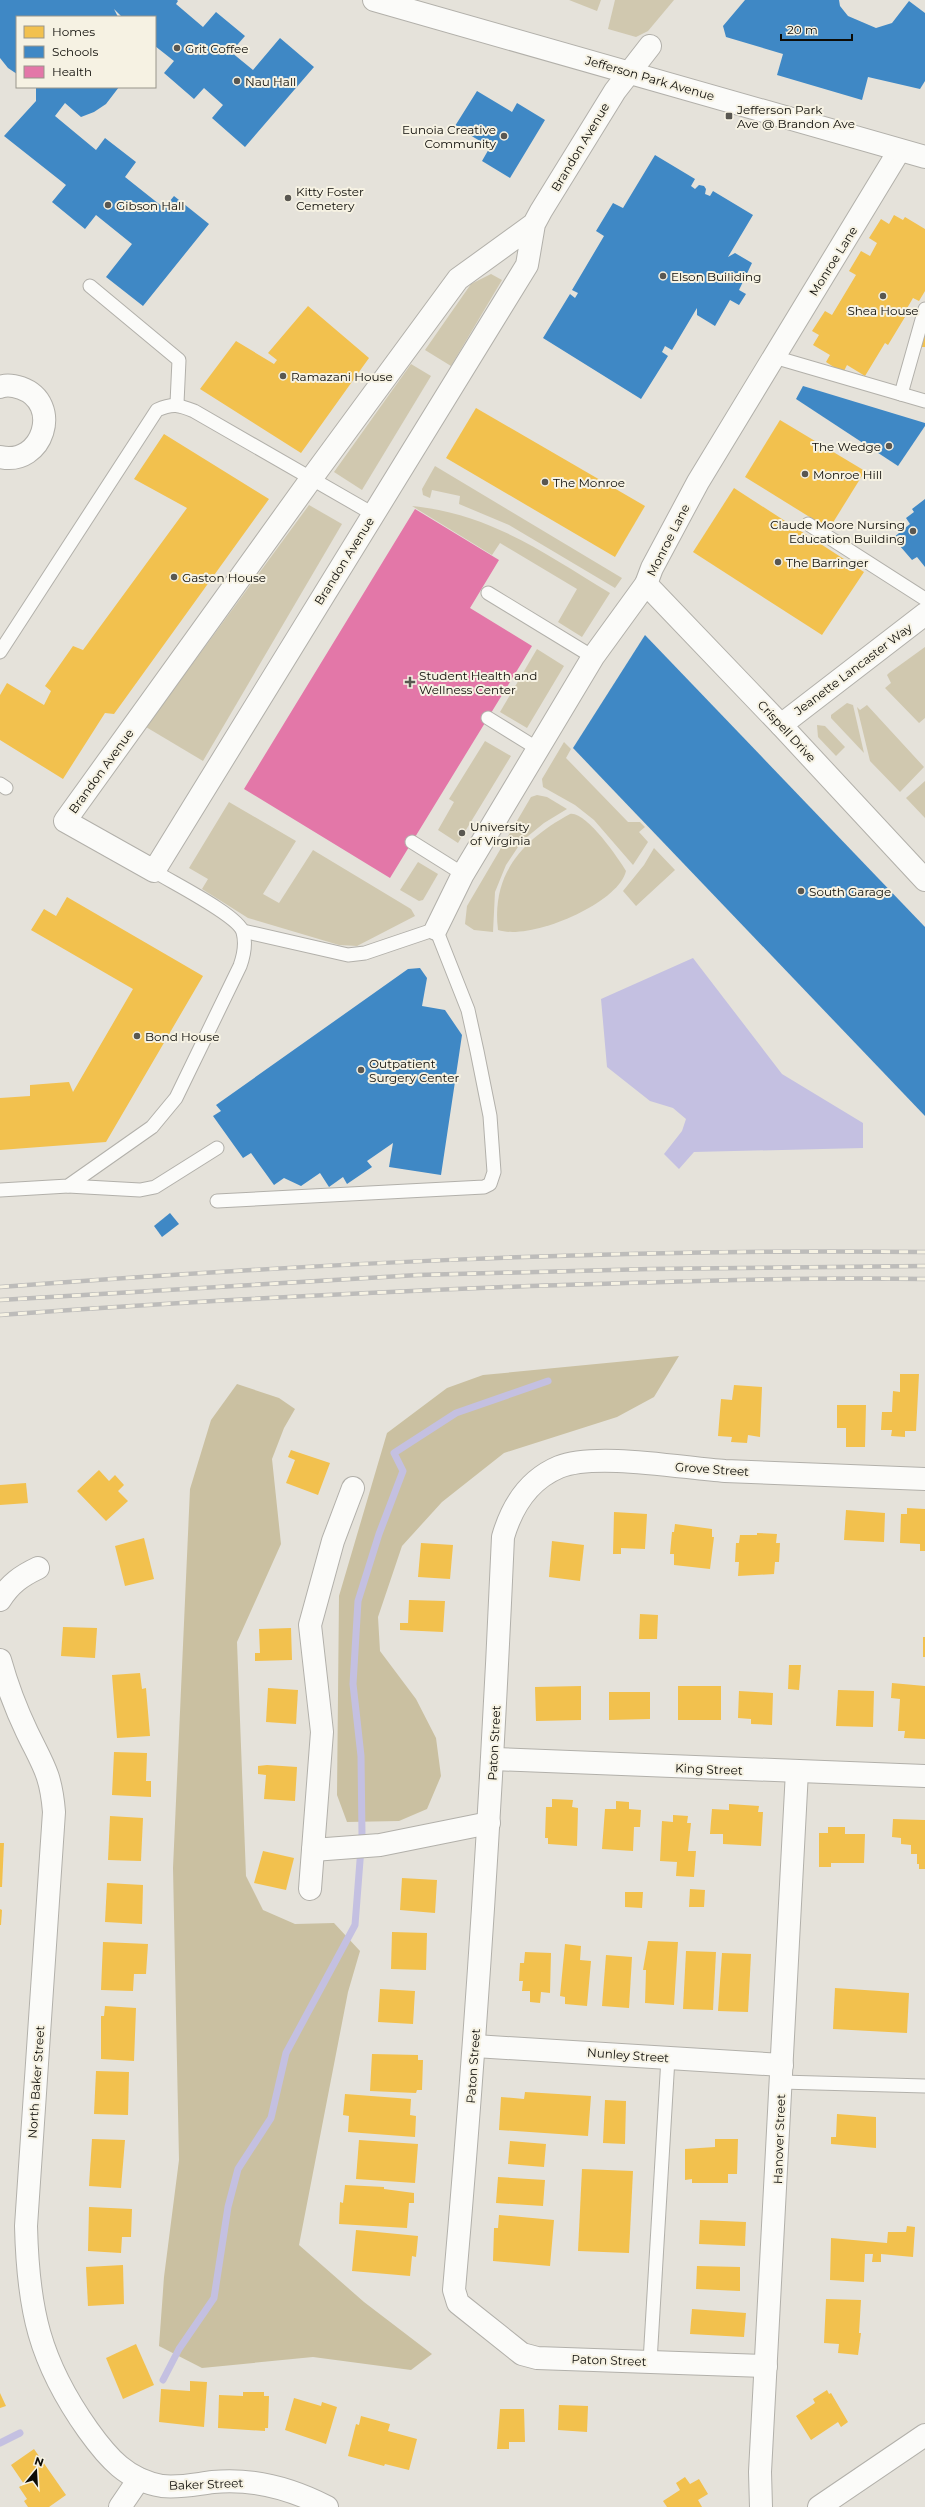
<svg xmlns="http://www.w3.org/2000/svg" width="925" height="2507" font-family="Montserrat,sans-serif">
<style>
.green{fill:#d0c8af}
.forest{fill:#cac0a1}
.water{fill:#c4c0e1}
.homes{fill:#f2c14e}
.schools{fill:#3f88c5}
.health{fill:#e377a8}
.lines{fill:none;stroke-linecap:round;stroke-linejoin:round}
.stream{stroke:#c4c0e1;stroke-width:7}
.lane-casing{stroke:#b2b0aa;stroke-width:15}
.street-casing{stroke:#b2b0aa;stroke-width:24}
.secondary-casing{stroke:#b2b0aa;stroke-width:24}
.lane{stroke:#fbfbf9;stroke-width:13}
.street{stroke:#fbfbf9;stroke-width:22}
.secondary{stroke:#fbfbf9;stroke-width:22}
.rail-casing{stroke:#bdbcba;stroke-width:4.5}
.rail{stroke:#f6f2e3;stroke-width:3;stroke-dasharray:9;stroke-linecap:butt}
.poi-dot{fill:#595751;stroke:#f6f2e3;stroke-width:1.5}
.labels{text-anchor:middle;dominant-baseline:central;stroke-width:4;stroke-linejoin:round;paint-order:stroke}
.poi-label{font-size:12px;fill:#0d0c07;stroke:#f6f2e3;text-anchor:start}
.street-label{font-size:12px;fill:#0d0c07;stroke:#f6f2e3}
</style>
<rect width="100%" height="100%" fill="#e5e2da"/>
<g class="green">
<path d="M569 0H601L597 11Z"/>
<path d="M615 0H674L648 31 636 37 608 29Z"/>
<path d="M491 274 502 280 451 366 425 350 471 284Z"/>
<path d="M411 364 431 376 362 490 334 472Z"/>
<path d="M435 466 622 578 615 588 509 525 459 504 460 496 432 490 430 498 423 495 422 489Z"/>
<path d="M309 505 342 524 203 761 146 727Z"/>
<path d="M412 506C491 514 544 553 610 593L582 637 558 622 577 589 500 543 492 555Z"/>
<path d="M925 647V718L919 723 885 688 891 683 887 675 889 673Z"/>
<path d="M537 649 564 666 527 728 500 712Z"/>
<path d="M847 703 853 705 864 753 831 718V715Z"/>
<path d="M867 705 924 767 900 792 870 761 857 707 860 710Z"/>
<path d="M817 725 825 726 845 747 836 756 818 737Z"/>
<path d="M485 741 511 756 458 843 438 830 454 802 449 799Z"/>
<path d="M564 742 571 749 566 758 628 822H640L645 827 639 832 648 842 633 865 594 820 575 805 543 787 542 779Z"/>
<path d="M925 781V818L906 798Z"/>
<path d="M537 795 547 797 567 809 544 823 522 841 506 865 495 892 493 932 474 930 465 924 467 906 531 797Z"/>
<path d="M229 802 296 841 263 894 279 903 313 850 411 909 415 916 357 946 339 945 248 918 202 889 208 879 189 868Z"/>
<path d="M570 814C586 811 618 858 626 871 618 904 530 941 498 930 491 873 524 839 570 814Z"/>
<path d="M654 848 675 870 636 906 623 891 644 865Z"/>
<path d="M418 862 438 874 423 900 419 901 400 890Z"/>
</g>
<g class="forest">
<path d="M679 1356 654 1397 617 1417 504 1453 442 1502 402 1546 378 1617 380 1651 416 1699 436 1738 441 1776 427 1809 399 1821 347 1822 337 1795 339 1596 387 1433 447 1388 483 1375Z"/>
<path d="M237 1384 279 1398 295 1409 284 1428 272 1459 281 1544 237 1642 246 1876 263 1910 295 1924 334 1923 360 1951 348 1992 299 2245 364 2302 432 2354 411 2370 313 2357 202 2368 159 2346 164 2277 179 2160 173 1868 190 1489 211 1420Z"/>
</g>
<path class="water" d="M693 958 782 1074 863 1123V1148L694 1152 679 1169 664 1154 682 1131 686 1119 673 1108 650 1101 607 1067 601 999Z"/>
<g class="homes">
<path d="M894 215 903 220 905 217 925 229V291L919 301 913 298 906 310 908 312 888 345 885 343 865 376 847 365 843 373 826 362 830 355 813 345 819 335 812 331 825 311 832 315 856 275 849 271 861 251 870 256 877 243 869 238 881 219 889 224Z"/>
<path d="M308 306 369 358 301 453 200 389 236 341 274 364 277 360 268 353Z"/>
<path d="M925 331V347H920Z"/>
<path d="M476 408 645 506 615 557 446 458Z"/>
<path d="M780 420 865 471 829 529 745 477Z"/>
<path d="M164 434 269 499 114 714 105 713 63 779 0 740V695L7 683 44 705 51 691 45 686 73 646 83 650 187 508 134 479Z"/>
<path d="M734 488 864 572 822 635 693 552Z"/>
<path d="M67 897 203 976 106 1142 0 1150V1098L30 1096V1085L69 1082 73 1092 133 989 31 930 44 909 56 916Z"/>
<path d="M900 1374H919L916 1431H905V1437L891 1436 892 1430H881L882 1412H892L893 1391 900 1392Z"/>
<path d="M734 1385 762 1387 760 1437 748 1435 747 1443 731 1442 732 1437 718 1436 721 1399 732 1400Z"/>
<path d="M837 1405H866L865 1447H846V1428H837Z"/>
<path d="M291 1450 330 1463 318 1495 286 1483 295 1460 288 1457Z"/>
<path d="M99 1470 109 1481 115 1475 124 1485 118 1491 128 1501 106 1521 77 1491Z"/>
<path d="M26 1483 28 1503 0 1505V1485Z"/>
<path d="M907 1508 925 1509V1551H920V1544L900 1543 901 1514H907Z"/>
<path d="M846 1510 885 1513 884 1542 844 1540Z"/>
<path d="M614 1512 647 1514 645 1549 621 1548V1554H613Z"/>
<path d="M675 1524 712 1529V1537H714L710 1569 674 1565V1554H670L672 1532H674Z"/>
<path d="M757 1533 777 1534 776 1543H780L779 1562H775L774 1574 738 1576 739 1562H735L736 1543H739L740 1535H757Z"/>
<path d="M144 1538 154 1579 125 1586 115 1546Z"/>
<path d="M552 1541 584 1545 580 1581 549 1577Z"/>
<path d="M421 1543 453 1545 450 1579 418 1577Z"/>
<path d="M409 1600 445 1601 443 1632 400 1630V1623H408Z"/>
<path d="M640 1614 658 1615 657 1639H639Z"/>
<path d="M63 1627 97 1628 95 1658 61 1656Z"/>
<path d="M291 1628 292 1660 255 1661V1653H260L259 1629Z"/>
<rect x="923" y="1637" width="2" height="20"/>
<path d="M789 1665H801L799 1690 788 1689Z"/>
<path d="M140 1673 142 1689 146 1688 150 1736 117 1738 112 1675Z"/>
<path d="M892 1683 925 1686V1739L904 1738 905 1731H898L900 1699 891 1698Z"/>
<path d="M581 1686V1720L536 1721 535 1687Z"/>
<rect x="678" y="1686" width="43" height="34"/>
<path d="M268 1688 298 1690 296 1724 266 1722Z"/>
<path d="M838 1690 874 1691 873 1727 836 1726Z"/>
<path d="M739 1691 773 1693 772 1725 751 1724V1719L738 1718Z"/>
<path d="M609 1692H650V1719L609 1720Z"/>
<path d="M114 1752 147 1753 146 1781H151V1797L112 1795Z"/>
<path d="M267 1765 297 1767 295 1801 264 1799 266 1775 258 1774V1766Z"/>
<path d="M552 1799 573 1800 572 1807 578 1808 577 1846 548 1844V1838H545L546 1807H552Z"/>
<path d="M616 1801 629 1802V1809L641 1810 640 1827H634L633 1851 602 1849 605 1809H616Z"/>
<path d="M729 1804 759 1806 758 1812H763L761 1846 723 1844V1834H710L712 1809 729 1810Z"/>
<path d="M673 1815 688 1816 687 1823H691L688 1851H696L694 1877 676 1876 677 1862 660 1861 662 1821 673 1822Z"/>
<path d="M110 1816 143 1818 141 1861 108 1860Z"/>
<path d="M893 1819 925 1820V1869H919V1864H917V1854H911V1845L901 1844V1838L892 1837Z"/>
<path d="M828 1827H845V1834H865L864 1863H831V1867H819V1833H828Z"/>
<path d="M0 1843H4L2 1887H0Z"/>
<path d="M263 1851 294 1858 286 1890 254 1883Z"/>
<path d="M402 1878 437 1880 435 1913 400 1910Z"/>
<path d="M107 1883 143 1885 142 1924 105 1922Z"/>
<path d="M690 1889 705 1890 704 1907H689Z"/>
<path d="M625 1892H643L642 1908 625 1907Z"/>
<path d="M0 1909 2 1910 1 1925H0Z"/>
<path d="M392 1932 427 1933 426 1970 391 1969Z"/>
<path d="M648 1941 678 1942 674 2005 645 2003 646 1970H643Z"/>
<path d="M103 1942 148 1944 146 1974H134L133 1991 101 1990Z"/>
<path d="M565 1944 581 1946 580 1960 591 1961 587 2006 565 2004V1997L560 1996Z"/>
<path d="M686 1951 716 1952 713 2010 683 2009Z"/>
<path d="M525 1952 551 1953 550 1993 541 1992 540 2003 530 2002V1991H522L523 1981H519L520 1963H524Z"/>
<path d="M722 1953 751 1954 748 2012 718 2011Z"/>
<path d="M606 1955 632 1957 629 2008 602 2006Z"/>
<path d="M835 1988 909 1993 907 2033 833 2029Z"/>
<path d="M380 1989 415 1991 413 2024 378 2022Z"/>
<path d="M105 2006 136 2008 134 2061 101 2059V2016H104Z"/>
<path d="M372 2054 418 2055V2060H423L422 2090H417L416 2093 370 2091Z"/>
<path d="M96 2071 129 2072 128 2115 94 2114Z"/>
<path d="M525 2092 591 2096 588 2136 499 2130 501 2097 524 2099Z"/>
<path d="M345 2094 411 2099 410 2115 416 2116 415 2137 348 2132 349 2116 343 2115Z"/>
<path d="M605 2100 626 2101 625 2144 603 2143Z"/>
<path d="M837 2114 876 2117V2148L831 2144V2137H836Z"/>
<path d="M92 2139 125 2140 121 2188 89 2186Z"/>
<path d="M715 2139H738L737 2174H728V2183H692V2179L685 2180V2149L715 2147Z"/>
<path d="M359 2140 418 2144 415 2183 356 2179Z"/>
<path d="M510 2141 546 2144 544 2167 508 2164Z"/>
<path d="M582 2169 633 2171 629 2253 578 2251Z"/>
<path d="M498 2177 545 2180 543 2206 496 2203Z"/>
<path d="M345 2185 384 2187V2189L414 2193V2203H409L407 2228 339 2224 340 2202 343 2203Z"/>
<path d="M89 2207 132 2209 131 2237H122L121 2253 88 2251Z"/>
<path d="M499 2215 554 2220 550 2266 493 2261 494 2228H498Z"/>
<path d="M700 2220 746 2222 745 2246 699 2244Z"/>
<path d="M907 2226 915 2227 913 2257 881 2254V2262H872L873 2254H865L864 2282 830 2280 831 2238 887 2243 888 2232H906Z"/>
<path d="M356 2230 418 2236 416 2257 412 2256 410 2276 352 2271Z"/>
<path d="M123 2265 124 2304 88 2306 86 2267Z"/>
<path d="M697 2266 740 2267V2291L696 2289Z"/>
<path d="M826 2299 861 2300 859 2333H861L858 2355 838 2353 839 2344 824 2343Z"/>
<path d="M692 2309 746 2313 744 2337 690 2334Z"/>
<path d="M136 2344 154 2385 123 2399 106 2358Z"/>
<path d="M190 2381 207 2382 204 2427 159 2422 161 2389 190 2391Z"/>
<path d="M827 2390 829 2394 831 2393 848 2422 841 2427 838 2422 811 2440 796 2416 815 2403 813 2399Z"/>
<path d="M243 2392H264V2396H269L268 2428H265V2431L218 2428 219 2395 243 2396Z"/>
<path d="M0 2393 6 2406 0 2408Z"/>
<path d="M294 2398 321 2406 322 2402 337 2407 326 2444 285 2430Z"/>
<path d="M559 2405 588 2406 587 2432 558 2430Z"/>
<path d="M500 2409H524L525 2442H509V2449H497Z"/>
<path d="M361 2416 390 2424 388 2431 417 2439 409 2470 385 2464 384 2466 348 2456 356 2424 359 2425Z"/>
<path d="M34 2449 66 2495 49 2507H28L24 2501 27 2499 19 2487 24 2484 11 2465Z"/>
<path d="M685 2477 690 2484 699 2479 708 2494 698 2500 702 2507H667L663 2501 680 2490 676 2483Z"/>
</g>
<g class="schools">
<path d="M0 0H177L178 1 176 4 203 27 216 12 245 36 231 52 253 70 280 38 314 67 245 147 212 118 223 105 204 88 194 99 164 73 174 61 155 46V17H122L114 9 118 17H17V74L8 68 0 58Z"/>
<path d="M745 0H839L840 6 848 16 876 28 892 23 909 1 925 13V81L920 89 868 77 862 100 777 75 783 54 726 37 723 26Z"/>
<path d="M36 87H119L106 104 94 112 81 117 65 103 55 116 96 150 105 138 136 162 125 177 164 208 174 196 209 224 143 306 106 277 132 244 96 215 85 229 52 202 66 185 4 136 36 101Z"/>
<path d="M477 91 512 112 517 103 545 120 510 178 482 161 490 147 455 126Z"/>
<path d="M655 155 695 179 691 186 695 189 699 185 704 186 706 189 705 194 710 196 713 191 753 215 728 257 735 253 752 263 739 290 746 294 739 305 730 300 715 326 697 315V308L672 350 665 346 662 352 668 356 641 399 543 338 570 294 575 298 578 293 572 290 604 236 596 231 613 203 623 208Z"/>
<path d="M803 386 925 423V426L898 466 796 399Z"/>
<path d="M925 499V567L917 557 912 560 893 538 910 524 906 518 914 512 912 509Z"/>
<path d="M645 635 925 927V1116L573 748Z"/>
<path d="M420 968 427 978 422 1006 445 1010 462 1035 441 1175 389 1167 393 1143 367 1161 372 1167 347 1184 343 1177 329 1187 320 1173 301 1186 284 1178 274 1185 251 1153 243 1158 213 1116 221 1111 216 1105 408 969Z"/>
<path d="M170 1213 179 1224 162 1237 154 1226Z"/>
</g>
<path class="health" d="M415 509 499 560 470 608 532 646 390 878 244 789Z"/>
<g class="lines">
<g class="stream">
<path d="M163 2380 179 2349 214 2298 228 2207 238 2169 271 2118 286 2053 355 1925 362 1835 361 1756 353 1684 358 1601 379 1534 403 1471 394 1453 456 1413 548 1381"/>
<path d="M0 2443 20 2433"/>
</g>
<g class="lane-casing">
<g id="lane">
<path d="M90 286 179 360 177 403"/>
<path d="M774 357 925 401"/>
<path d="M901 394 925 309"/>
<path d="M808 524 925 599"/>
<path d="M488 593 593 657"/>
<path d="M0 652 157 410C173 403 179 405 194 411L373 514"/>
<path d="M488 718 538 749"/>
<path d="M0 784 6 788"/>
<path d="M412 842 463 874"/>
<path d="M68 1186 140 1190 155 1187 217 1148"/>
<path d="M0 1190 68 1186 152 1127 176 1098 240 966C244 955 246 943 243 932 238 915 171 882 154 871"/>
<path d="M217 1201 484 1187 490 1184 494 1172 490 1116 477 1051 468 1010 436 929 365 953 348 955 243 931"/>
<path d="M781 2082 925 2086"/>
<path d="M650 2362 668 2058"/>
</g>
</g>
<g class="street-casing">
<g id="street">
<path d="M534 224 458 279 311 479 65 821 154 871 527 265 534 224 541 211 615 91 650 46"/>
<path d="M0 387C7 384 15 386 21 388 63 403 43 467 0 457"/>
<path d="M646 584 781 725 925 880"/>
<path d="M781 725 925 614"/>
<path d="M436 929 463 874 593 657 646 584 652 568 698 482 899 151"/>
<path d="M0 1600C10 1584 21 1576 38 1568"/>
<path d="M0 1660C7 1685 16 1709 27 1732 43 1765 51 1774 54 1812L26 2226C28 2309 39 2361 88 2430 108 2458 127 2480 162 2486 180 2488 196 2484 213 2482 253 2478 292 2489 327 2507"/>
<path d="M494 1759 925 1776"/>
<path d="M313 1850 380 1845 489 1823"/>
<path d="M310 1889 322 1732 310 1625 333 1541 353 1488"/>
<path d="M475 2046 782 2065"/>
<path d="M766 2366 537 2358 522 2354 458 2303 454 2290C476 2040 492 1789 503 1537 512 1506 528 1480 559 1467 596 1452 682 1468 725 1471 792 1474 858 1476 925 1479"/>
<path d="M120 2507 139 2479"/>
<path d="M761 2507 760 2472 797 1771"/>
</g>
</g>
<g class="secondary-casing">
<g id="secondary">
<path d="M374 0 925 157"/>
<path d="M819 2507 925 2435"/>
</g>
</g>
<use href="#lane" class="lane"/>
<use href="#street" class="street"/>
<use href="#secondary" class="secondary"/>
<g class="rail-casing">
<g id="rail">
<path d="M0 1287C307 1264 617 1248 925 1252"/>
<path d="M0 1300 418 1275 650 1269 925 1266"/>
<path d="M0 1315C176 1302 353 1293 530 1286 661 1282 793 1277 925 1279"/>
</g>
</g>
<use href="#rail" class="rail"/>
</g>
<g class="poi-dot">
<circle cx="177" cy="48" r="4"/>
<circle cx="237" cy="81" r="4"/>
<rect x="725" y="112" width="8" height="8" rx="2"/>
<circle cx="504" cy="136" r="4"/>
<circle cx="288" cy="198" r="4"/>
<circle cx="108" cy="205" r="4"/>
<circle cx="663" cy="276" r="4"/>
<circle cx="883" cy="296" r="4"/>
<circle cx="283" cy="376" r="4"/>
<circle cx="889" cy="446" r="4"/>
<circle cx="805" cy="474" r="4"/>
<circle cx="545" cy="482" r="4"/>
<circle cx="913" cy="531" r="4"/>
<circle cx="778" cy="562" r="4"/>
<circle cx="174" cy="577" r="4"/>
<path d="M408 676h4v4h4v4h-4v4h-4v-4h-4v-4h4z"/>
<circle cx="462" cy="833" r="4"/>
<circle cx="801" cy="891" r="4"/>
<circle cx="137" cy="1036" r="4"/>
<circle cx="361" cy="1070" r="4"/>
</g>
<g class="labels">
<g class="poi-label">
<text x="185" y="48">Grit Coffee</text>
<text x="245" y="81">Nau Hall</text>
<text x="737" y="109">Jefferson Park<tspan x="737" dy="14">Ave @ Brandon Ave</tspan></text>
<text x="496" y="129" text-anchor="end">Eunoia Creative<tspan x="496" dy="14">Community</tspan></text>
<text x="296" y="191">Kitty Foster<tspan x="296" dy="14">Cemetery</tspan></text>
<text x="116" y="205">Gibson Hall</text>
<text x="671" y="276">Elson Builiding</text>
<text x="883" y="310" text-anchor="middle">Shea House</text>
<text x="291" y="376">Ramazani House</text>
<text x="881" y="446" text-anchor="end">The Wedge</text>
<text x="813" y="474">Monroe Hill</text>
<text x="553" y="482">The Monroe</text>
<text x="905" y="524" text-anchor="end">Claude Moore Nursing<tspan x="905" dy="14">Education Building</tspan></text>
<text x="786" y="562">The Barringer</text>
<text x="182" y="577">Gaston House</text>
<text x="419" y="675">Student Health and<tspan x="419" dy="14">Wellness Center</tspan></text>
<text x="470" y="826">University<tspan x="470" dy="14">of Virginia</tspan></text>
<text x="809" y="891">South Garage</text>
<text x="145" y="1036">Bond House</text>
<text x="369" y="1063">Outpatient<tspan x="369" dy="14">Surgery Center</tspan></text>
</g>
<g class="street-label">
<text transform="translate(650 78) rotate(16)">Jefferson Park Avenue</text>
<text transform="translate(580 147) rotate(-59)">Brandon Avenue</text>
<text transform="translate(833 261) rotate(-58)">Monroe Lane</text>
<text transform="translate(668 540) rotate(-63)">Monroe Lane</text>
<text transform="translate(344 561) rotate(-58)">Brandon Avenue</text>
<text transform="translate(853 669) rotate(-37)">Jeanette Lancaster Way</text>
<text transform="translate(787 731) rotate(47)">Crispell Drive</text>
<text transform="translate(101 771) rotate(-54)">Brandon Avenue</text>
<text transform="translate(712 1469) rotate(4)">Grove Street</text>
<text transform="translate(494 1743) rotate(-87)">Paton Street</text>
<text transform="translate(709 1769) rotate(2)">King Street</text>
<text transform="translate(628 2055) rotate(4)">Nunley Street</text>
<text transform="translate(473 2066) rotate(-86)">Paton Street</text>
<text transform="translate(36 2082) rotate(-86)">North Baker Street</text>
<text transform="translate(779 2139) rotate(-88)">Hanover Street</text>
<text transform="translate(609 2360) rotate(2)">Paton Street</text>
<text transform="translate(206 2484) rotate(-2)">Baker Street</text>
</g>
</g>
<rect x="16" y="16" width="140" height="72" fill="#f6f2e3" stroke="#99968b"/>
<rect x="24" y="26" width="20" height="12" fill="#f2c14e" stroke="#99968b"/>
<text x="52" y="36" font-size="12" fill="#0d0c07">Homes</text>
<rect x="24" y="46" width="20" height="12" fill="#3f88c5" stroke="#99968b"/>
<text x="52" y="56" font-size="12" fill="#0d0c07">Schools</text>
<rect x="24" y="66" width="20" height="12" fill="#e377a8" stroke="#99968b"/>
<text x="52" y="76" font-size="12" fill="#0d0c07">Health</text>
<g transform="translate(36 2471) rotate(18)" stroke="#f6f2e3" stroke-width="3" paint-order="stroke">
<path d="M0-3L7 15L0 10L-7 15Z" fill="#0d0c07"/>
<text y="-6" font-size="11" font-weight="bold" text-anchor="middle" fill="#0d0c07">N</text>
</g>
<path d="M781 34v6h71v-6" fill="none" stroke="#0d0c07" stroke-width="2"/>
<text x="787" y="34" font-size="12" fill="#0d0c07" stroke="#f6f2e3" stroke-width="3" paint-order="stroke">20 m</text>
</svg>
